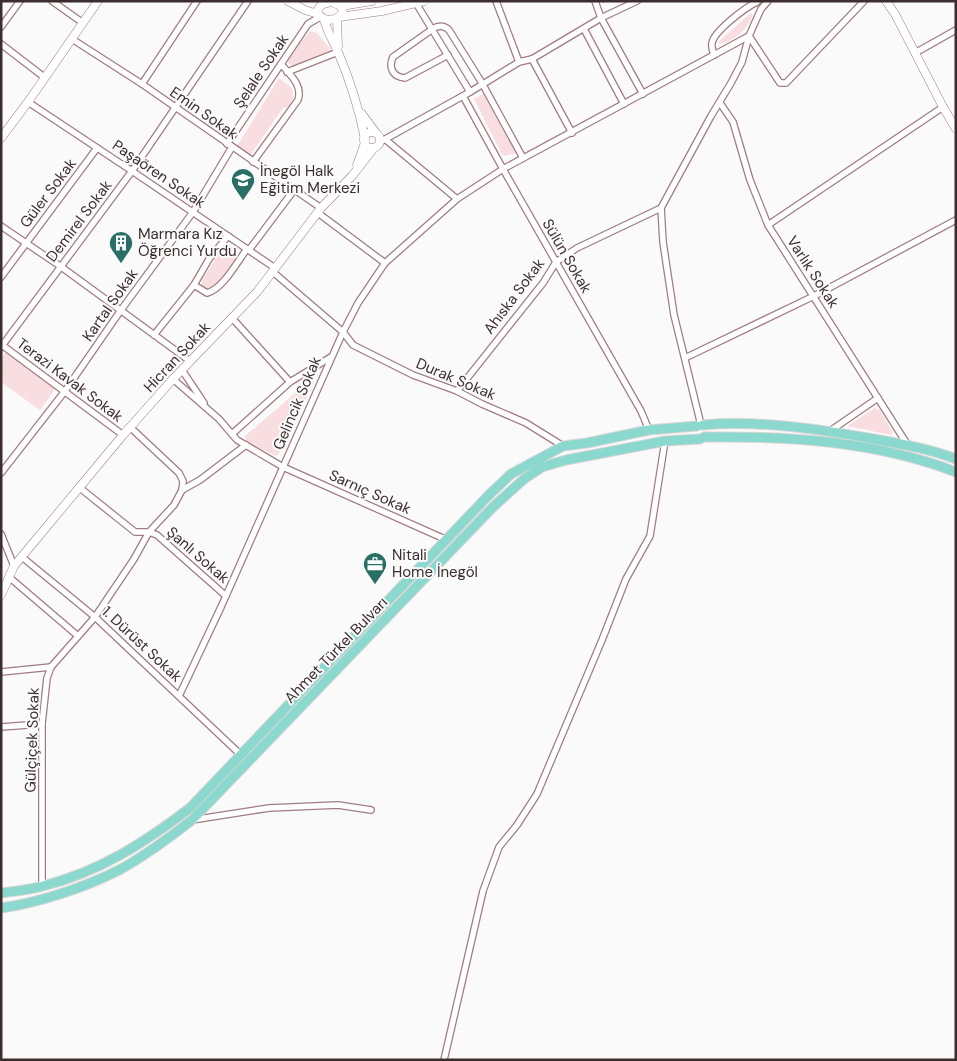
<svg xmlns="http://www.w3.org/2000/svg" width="957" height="1061" font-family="'DM Sans',sans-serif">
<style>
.green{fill:#f9dee1}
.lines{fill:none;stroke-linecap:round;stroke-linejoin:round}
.street-casing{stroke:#a07c81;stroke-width:8}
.secondary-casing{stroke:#a07c81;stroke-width:9}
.primary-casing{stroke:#d8d5d5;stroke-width:11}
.street{stroke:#fff;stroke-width:5.5}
.secondary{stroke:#fff;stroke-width:8}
.primary{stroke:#8ad8ce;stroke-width:9}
.labels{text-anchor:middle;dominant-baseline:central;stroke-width:4;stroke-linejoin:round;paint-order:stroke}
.street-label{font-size:15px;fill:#3c2d2f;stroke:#fafafa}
.poi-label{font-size:15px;fill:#3c2d2f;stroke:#fafafa;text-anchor:start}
</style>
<rect width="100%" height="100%" fill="#fafafa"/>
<g class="green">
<path d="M751 13 753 15C747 29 735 41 720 44L718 42Z"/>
<path d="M310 31 317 33 331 50 293 67 286 61Z"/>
<path d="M279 78 292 88 293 98 289 107 283 108 251 154 237 146Z"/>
<path d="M483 94 516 153 504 156 502 154 474 99Z"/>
<path d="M224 246 239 256 214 288C209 290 206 288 202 285V280Z"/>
<path d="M6 352 56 388 40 410 1 382V358Z"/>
<path d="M312 379 314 382 278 455 276 456 246 442 245 436Z"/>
<path d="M875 408 880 410 893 433 891 435 847 426Z"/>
</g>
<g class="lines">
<g class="street-casing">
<g id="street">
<path d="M52 1 83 23"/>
<path d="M496 1 519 62"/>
<path d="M595 1 601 18 643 94"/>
<path d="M416 3 470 92"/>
<path d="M1 27 20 1"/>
<path d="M584 29 624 104"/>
<path d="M72 39 142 84 321 208"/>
<path d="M1 44 44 77"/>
<path d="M915 53 956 30"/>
<path d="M448 55 405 78C393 77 388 68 393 57L434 28C440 25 445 26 449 30L482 83 523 158"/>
<path d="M714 55C713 51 711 47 712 43 714 31 746 7 757 2"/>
<path d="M532 59 572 133"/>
<path d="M287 72 338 52"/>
<path d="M142 84 197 1"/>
<path d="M463 96 503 169 641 411 649 430"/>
<path d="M28 102 132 171 275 268"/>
<path d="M720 103 733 122 750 180 768 225 907 444"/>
<path d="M386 140 457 199"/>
<path d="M380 142 470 92 519 62 532 59 601 18 637 1"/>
<path d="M227 144 308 24 320 17"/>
<path d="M253 162 298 100C303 85 290 75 281 64"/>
<path d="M318 213 385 263"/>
<path d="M768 225 943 107"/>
<path d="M1 226 60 266 190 361"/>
<path d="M249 250 294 190"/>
<path d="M273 272 343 332 353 345 413 375 457 391 482 404 526 423 563 446"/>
<path d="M1 277 97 148"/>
<path d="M194 285 207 293C223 289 237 262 247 249"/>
<path d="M232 318 290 382"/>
<path d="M154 335 194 285 209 259 228 236"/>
<path d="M2 345 123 435"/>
<path d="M1 347 132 171 248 1"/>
<path d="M685 358 814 296 956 220"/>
<path d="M182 370 204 403"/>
<path d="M173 379 219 419 237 440 283 467 447 540"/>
<path d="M457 391 543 283 556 262 577 248 661 208"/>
<path d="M701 425 674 315 663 242 661 208 711 116 731 83 742 62 749 36 761 9 768 1"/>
<path d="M830 431 878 398"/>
<path d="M232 434 290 382 331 357"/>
<path d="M1 473 65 391 121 310 193 212 232 147"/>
<path d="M80 488 135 532H149L157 535 226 596"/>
<path d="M182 490 200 480 246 445"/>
<path d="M1 534 14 566"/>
<path d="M22 557 95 617 241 755"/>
<path d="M9 577 78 636"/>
<path d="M1 672 51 667"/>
<path d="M179 696 221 607 343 332 358 303 385 263 457 199 503 169 749 36 780 83H786L864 1"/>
<path d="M1 727 42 724"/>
<path d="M192 820 269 808 338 805 371 810"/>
<path d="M42 886V724L47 678 51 667 95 617 134 559 149 532 174 505 182 490 183 481 179 473 131 428"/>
<path d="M444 1060 483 891 499 847 517 825 537 794 602 640 626 579 650 536 665 441"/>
</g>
</g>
<g class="secondary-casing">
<g id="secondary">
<path d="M288 1 305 10 318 14"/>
<path d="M886 1 895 14 943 107 956 129"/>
<path d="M332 2 341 6 343 12C329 33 301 6 332 2Z"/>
<path d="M341 6 372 1"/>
<path d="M339 17 382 11 424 1"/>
<path d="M337 18 338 47"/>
<path d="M324 19C327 32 333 40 338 52 350 80 359 109 365 139"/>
<path d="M362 114 376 133"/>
<circle cx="372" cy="140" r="8"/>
<path d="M1 138 28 102 98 1"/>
<path d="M357 165 365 143"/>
<path d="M1 595 14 566 123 435 173 379 257 292 321 208 352 176 374 148"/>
</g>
</g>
<g class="primary-casing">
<g id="primary">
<path d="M703 425C760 420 818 429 874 439 902 444 930 449 956 459"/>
<path d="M704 437C789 436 876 441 956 472"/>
<path d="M1 893C15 891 29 890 43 886 99 872 144 843 190 808L488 496 511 474 563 446 587 443 649 430 697 426"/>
<path d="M1 908C38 903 86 887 119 870 145 856 169 838 192 820L494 506 524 479 542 467 566 460 665 441 700 439"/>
</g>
</g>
<use href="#street" class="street"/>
<use href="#secondary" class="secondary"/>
<use href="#primary" class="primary"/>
</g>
<defs>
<g id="school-pin" transform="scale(1.25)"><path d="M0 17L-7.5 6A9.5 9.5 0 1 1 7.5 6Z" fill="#286f65" stroke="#fafafa"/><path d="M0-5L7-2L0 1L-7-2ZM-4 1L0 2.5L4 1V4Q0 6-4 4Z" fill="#fff"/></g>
<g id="building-pin" transform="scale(1.25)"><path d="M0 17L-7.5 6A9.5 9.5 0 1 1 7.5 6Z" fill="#286f65" stroke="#fafafa"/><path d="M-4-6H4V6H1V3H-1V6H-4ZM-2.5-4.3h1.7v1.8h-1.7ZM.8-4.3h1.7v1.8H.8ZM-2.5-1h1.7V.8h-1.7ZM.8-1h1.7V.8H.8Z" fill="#fff"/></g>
<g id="office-pin" transform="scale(1.25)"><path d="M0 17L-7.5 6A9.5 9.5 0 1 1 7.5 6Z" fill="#286f65" stroke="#fafafa"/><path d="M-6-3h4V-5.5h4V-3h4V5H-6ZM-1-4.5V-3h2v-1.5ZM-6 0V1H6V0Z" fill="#fff"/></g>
</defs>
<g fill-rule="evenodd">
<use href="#school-pin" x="243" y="180"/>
<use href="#building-pin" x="121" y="243"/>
<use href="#office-pin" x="375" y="564"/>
</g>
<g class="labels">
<g class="street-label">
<text transform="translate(261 71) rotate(-56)">Şelale Sokak</text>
<text transform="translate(204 113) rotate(35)">Emin Sokak</text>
<text transform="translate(159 174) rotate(34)">Paşaören Sokak</text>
<text transform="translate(48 193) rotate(-53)">Güler Sokak</text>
<text transform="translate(79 221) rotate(-53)">Demirel Sokak</text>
<text transform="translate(567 256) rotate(60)">Sülün Sokak</text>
<text transform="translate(813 272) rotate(57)">Varlık Sokak</text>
<text transform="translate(514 296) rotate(-53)">Ahıska Sokak</text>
<text transform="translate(110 305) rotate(-55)">Kartal Sokak</text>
<text transform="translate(177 357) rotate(-47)">Hicran Sokak</text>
<text transform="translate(456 379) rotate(23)">Durak Sokak</text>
<text transform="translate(70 380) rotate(37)">Terazi Kavak Sokak</text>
<text transform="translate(297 403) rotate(-67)">Gelincik Sokak</text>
<text transform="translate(370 492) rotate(24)">Sarnıç Sokak</text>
<text transform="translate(198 555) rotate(41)">Şanlı Sokak</text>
<text transform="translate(142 644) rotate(43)">1. Dürüst Sokak</text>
<text transform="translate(336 650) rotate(-46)">Ahmet Türkel Bulvarı</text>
<text transform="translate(32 740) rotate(-88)">Gülçiçek Sokak</text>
</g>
<g class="poi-label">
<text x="260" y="171">İnegöl Halk<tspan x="260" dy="17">Eğitim Merkezi</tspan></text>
<text x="138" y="234">Marmara Kız<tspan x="138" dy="17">Öğrenci Yurdu</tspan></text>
<text x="392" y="555">Nitali<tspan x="392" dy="17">Home İnegöl</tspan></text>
</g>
</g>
<rect width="957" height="1061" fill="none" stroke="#3c2d2f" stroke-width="5"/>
</svg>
